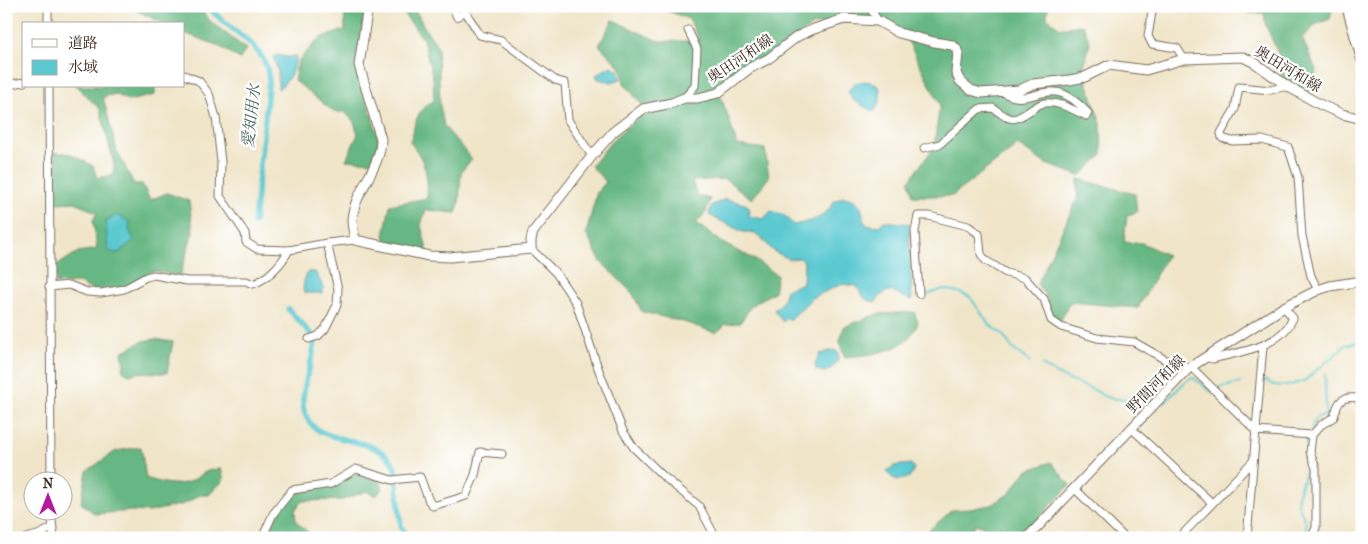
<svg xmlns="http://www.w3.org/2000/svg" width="1368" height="544" font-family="'IM FELL French Canon','Noto Serif JP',serif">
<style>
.forest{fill:#66b783;stroke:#507050}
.water{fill:#5cc9d1;stroke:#4c7a78}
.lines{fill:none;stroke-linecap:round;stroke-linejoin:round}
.stream{stroke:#5cc9d1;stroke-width:2}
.canal{stroke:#5cc9d1;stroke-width:5.5}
.minor-casing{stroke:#7a6b5a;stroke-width:9}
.major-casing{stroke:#7a6b5a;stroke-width:11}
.highway-casing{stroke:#7a6b5a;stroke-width:12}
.minor{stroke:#fff;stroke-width:7}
.major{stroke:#fff;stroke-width:9}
.highway{stroke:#fff;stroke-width:10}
.labels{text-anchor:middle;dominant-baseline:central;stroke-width:4.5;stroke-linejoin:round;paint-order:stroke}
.street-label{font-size:15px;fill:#3b2a1e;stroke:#fff}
.water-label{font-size:16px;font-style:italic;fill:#47625d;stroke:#fff}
</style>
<rect width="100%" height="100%" fill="#fff"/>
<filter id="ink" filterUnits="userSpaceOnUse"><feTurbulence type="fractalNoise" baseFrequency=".02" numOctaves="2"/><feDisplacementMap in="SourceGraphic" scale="10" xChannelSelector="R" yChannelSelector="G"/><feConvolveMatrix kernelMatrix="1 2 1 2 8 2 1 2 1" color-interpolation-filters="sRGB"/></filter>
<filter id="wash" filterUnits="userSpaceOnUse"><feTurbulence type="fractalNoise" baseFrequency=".0096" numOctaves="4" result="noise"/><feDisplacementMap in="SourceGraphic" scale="20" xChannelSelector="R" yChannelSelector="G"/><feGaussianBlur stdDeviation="1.12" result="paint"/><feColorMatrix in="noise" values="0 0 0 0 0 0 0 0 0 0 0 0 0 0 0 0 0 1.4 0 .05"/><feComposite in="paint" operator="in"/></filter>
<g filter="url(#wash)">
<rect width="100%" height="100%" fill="#f0e5c9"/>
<g class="forest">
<path d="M127 6H199L209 20 246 49 240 59 217 45 184 33V24H165Z"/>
<path d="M344 6H366L356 64 379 139 374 162 346 160 358 134 354 122 345 112H334L294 80 298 61 320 38 345 30Z"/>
<path d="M398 6H413L426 30 438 47 440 105 444 126 472 159 461 172 459 204 456 213 426 210 421 225 428 253 387 244 384 236 390 205 427 198C428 173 426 162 410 142 415 126 416 108 434 101L433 78 423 39Z"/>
<path d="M663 6H1048L1047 18 1060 28 1083 25 1090 43 1083 70 1101 124 1102 155 1080 176 1046 164 1018 145 952 196H913L909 181 934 147 940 105 906 37 881 19 813 25 718 91 726 110 737 145 765 149 769 177 752 199 725 179 692 181 697 196 710 199 706 212 696 223 726 245 752 258 777 275 774 292 752 305 740 323 726 324 716 333 684 322 642 312 633 294 601 262 586 234 597 192 606 182 591 166 616 136 647 111 624 83 621 68 599 45 613 20 658 41H700L689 19 665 10Z"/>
<path d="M1247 6H1333L1330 19 1317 24 1302 38 1317 72 1310 91 1290 83 1281 75 1278 53 1266 26 1264 13H1248Z"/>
<path d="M76 86H155V95L128 101 116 94 103 97 117 151 134 184H142L150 200 167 193 189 201 193 231 180 276 154 271 124 287 92 290 79 283 56 284V266L78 252 97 249 93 220 97 213 75 202 56 203 55 152 71 154 93 166 97 178 113 175 114 164 100 109Z"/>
<path d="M1078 179 1135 194 1137 212 1127 215 1124 242 1142 243 1167 255 1138 308 1070 302 1060 322 1052 318 1047 298 1037 284 1077 199Z"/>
<path d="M914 312 918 322C909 352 871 355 844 357L840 341 844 327 877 314Z"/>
<path d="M155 339 173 342 167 373C157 374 138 370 131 375L122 370 124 366 122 352 143 341Z"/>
<path d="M141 447 146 478C158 482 172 486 185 483 200 480 202 468 221 469L224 480 209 495H200L184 504 149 512 131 511 95 514 81 503 87 471 116 451Z"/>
<path d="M1051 462 1070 485 1020 538H991L984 527 975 524 970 538H920L952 510 969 509 991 505 1009 494 1026 471Z"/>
<path d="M357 473 380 480 383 489 376 496 366 491 343 500 302 501 295 510 296 521 311 535 323 538H274L269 535 276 515 294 493 332 486Z"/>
</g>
<g class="water">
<path d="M278 55 287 57 296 56C295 69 288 82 278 89V71L273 57Z"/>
<path d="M611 66 618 70 621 79 612 82 598 79 596 75Z"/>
<path d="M865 81 874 83 880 88V102L874 112 853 100 848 91 855 83Z"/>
<path d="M843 197C863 200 861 208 865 224L879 226 884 221 909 224 912 300C895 296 891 281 876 302 864 301 862 296 857 286L842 284 813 297 790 320 788 317 783 322 774 310 782 303 786 290 803 283 804 261 800 258 789 259 773 251 760 236 750 232H743L709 215 711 206 725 199 745 204 749 207V216L763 219 771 211 784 215 794 225C810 221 826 219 833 202Z"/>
<path d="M117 215 130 222 129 230 134 240 118 253 108 251 106 221Z"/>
<path d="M308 272H315L324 288 322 293H305L303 290 305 276Z"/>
<path d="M833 350 838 352C840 363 834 367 825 372L816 370 815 364 820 354Z"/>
<path d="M911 464 914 468 911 476C902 481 892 482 887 471L894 466Z"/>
</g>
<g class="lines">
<g class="stream">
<path d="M922 296 944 289 958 292 970 297 989 324 1002 334 1013 349 1030 362"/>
<path d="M1042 365C1058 376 1074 383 1092 389 1097 391 1101 395 1106 397 1118 401 1140 399 1153 398"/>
<path d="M1265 380 1273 385 1287 386 1304 381 1346 345 1362 341"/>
<path d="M1217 388 1240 383"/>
<path d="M1164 403 1185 382 1192 377 1213 393"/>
<path d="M1311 430 1316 417 1326 415 1325 373"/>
<path d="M1301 538C1314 522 1299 516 1298 502 1296 488 1307 476 1308 463 1309 456 1306 447 1305 440"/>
</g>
<g class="canal">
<path d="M208 6C224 27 254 38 265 63 267 67 268 73 269 79L254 223"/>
<path d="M288 309 313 336 315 342C313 360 302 387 303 403 307 454 375 427 395 467L401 526 407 538"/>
</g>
</g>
</g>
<g filter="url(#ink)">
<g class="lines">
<g class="minor-casing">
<g id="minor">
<path d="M48 6V24"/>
<path d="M452 6 457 17 465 11"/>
<path d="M465 6V11L480 35 501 40 555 80 565 83 568 120 592 156"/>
<path d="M869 6 878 21"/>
<path d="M1153 6 1148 36 1152 44 1177 48 1184 59"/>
<path d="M184 75 199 81 209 94 216 117 221 162 220 196 245 233 246 242 257 249 289 250 327 243 355 240"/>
<path d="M6 85 24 82"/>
<path d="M49 86 51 482"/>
<path d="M1287 86 1271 90 1239 87 1235 109 1221 133 1222 138 1232 141 1262 140 1288 147 1298 177 1302 236 1311 276 1318 290"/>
<path d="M684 98 695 86 697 49 688 30"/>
<path d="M924 148 940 144 979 109 993 108C1011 121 1012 123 1031 110 1034 108 1038 105 1041 104 1055 99 1074 110 1086 116L1088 113C1081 105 1066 92 1055 92 1038 90 1019 106 1002 91"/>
<path d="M531 249 556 273 576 303 598 368 623 431 634 448 663 476 699 506 716 538"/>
<path d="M49 287 69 285 87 292 101 293 124 289 146 277 154 275 187 281H246L253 284C268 279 282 263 289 250"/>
<path d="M919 294 915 231 918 216H929L968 226 979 234 981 254 985 260 1006 273 1025 278 1044 299 1051 320 1061 327 1097 338 1134 342 1164 359 1193 369 1252 427 1256 428"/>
<path d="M309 339 318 336 325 329 337 305 338 289 327 243"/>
<path d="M1205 357 1213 359C1241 351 1280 348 1293 318L1284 307"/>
<path d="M1131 428 1212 503"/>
<path d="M1255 431 1312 435"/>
<path d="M1074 488 1125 538"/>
<path d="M51 512 54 538"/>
<path d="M26 538 38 535 52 528"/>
<path d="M262 538 273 514 292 490 331 484 356 469 392 480 420 477 429 501 433 506 466 496 475 475 480 452 502 454"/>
<path d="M1179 538 1253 461"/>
<path d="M1247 538 1263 346"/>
<path d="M1311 538 1316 528V468L1310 452 1312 435 1321 425 1334 417C1338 401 1341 396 1358 398L1362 406"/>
</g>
</g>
<g class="major-casing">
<g id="major">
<path d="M368 6 359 65 381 139C381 169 354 191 352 220 352 226 354 233 355 240L429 256 450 257 531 249V240L533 232 592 156 613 132 643 109 672 103 684 98H698L718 93 750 68 768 59 798 36 814 29 844 19 878 21 899 33 934 42 952 45 956 48 958 53 956 73 960 81 971 90 981 93 1019 90 1033 84 1070 80 1085 77 1109 65 1146 70 1184 59 1243 57 1255 63 1287 86 1321 105 1342 114 1362 119"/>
<path d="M1027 538 1189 368 1284 307 1318 290 1330 286 1362 281"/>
</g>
</g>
<g class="highway-casing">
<g id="highway">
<path d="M1347 6 1362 59"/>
<path d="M1355 6 1362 31"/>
</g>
</g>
<use href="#minor" class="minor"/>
<use href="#major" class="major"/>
<use href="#highway" class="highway"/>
</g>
</g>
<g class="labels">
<g class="street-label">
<text transform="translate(740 59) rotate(-34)">奥田河和線</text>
<text transform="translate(1288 69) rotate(31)">奥田河和線</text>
<text transform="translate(1156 384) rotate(-45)">野間河和線</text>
</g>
<g class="water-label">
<text transform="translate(251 116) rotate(-84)">愛知用水</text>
</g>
</g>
<rect width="1368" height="544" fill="none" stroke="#fff" stroke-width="25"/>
<rect x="22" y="22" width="162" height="65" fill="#ffffff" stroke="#b1aaa5"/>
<rect x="32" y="39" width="25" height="8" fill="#ffffff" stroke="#b1aaa5"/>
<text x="68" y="48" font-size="15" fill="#3b2a1e">道路</text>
<rect x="32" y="60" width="25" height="15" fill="#5cc9d1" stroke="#b1aaa5"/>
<text x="68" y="72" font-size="15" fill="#3b2a1e">水域</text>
<g transform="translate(48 496)"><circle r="24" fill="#ffffff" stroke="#b1aaa5"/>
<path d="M0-4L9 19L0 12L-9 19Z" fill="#b5179e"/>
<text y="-8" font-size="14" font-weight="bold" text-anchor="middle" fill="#3b2a1e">N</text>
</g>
</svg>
